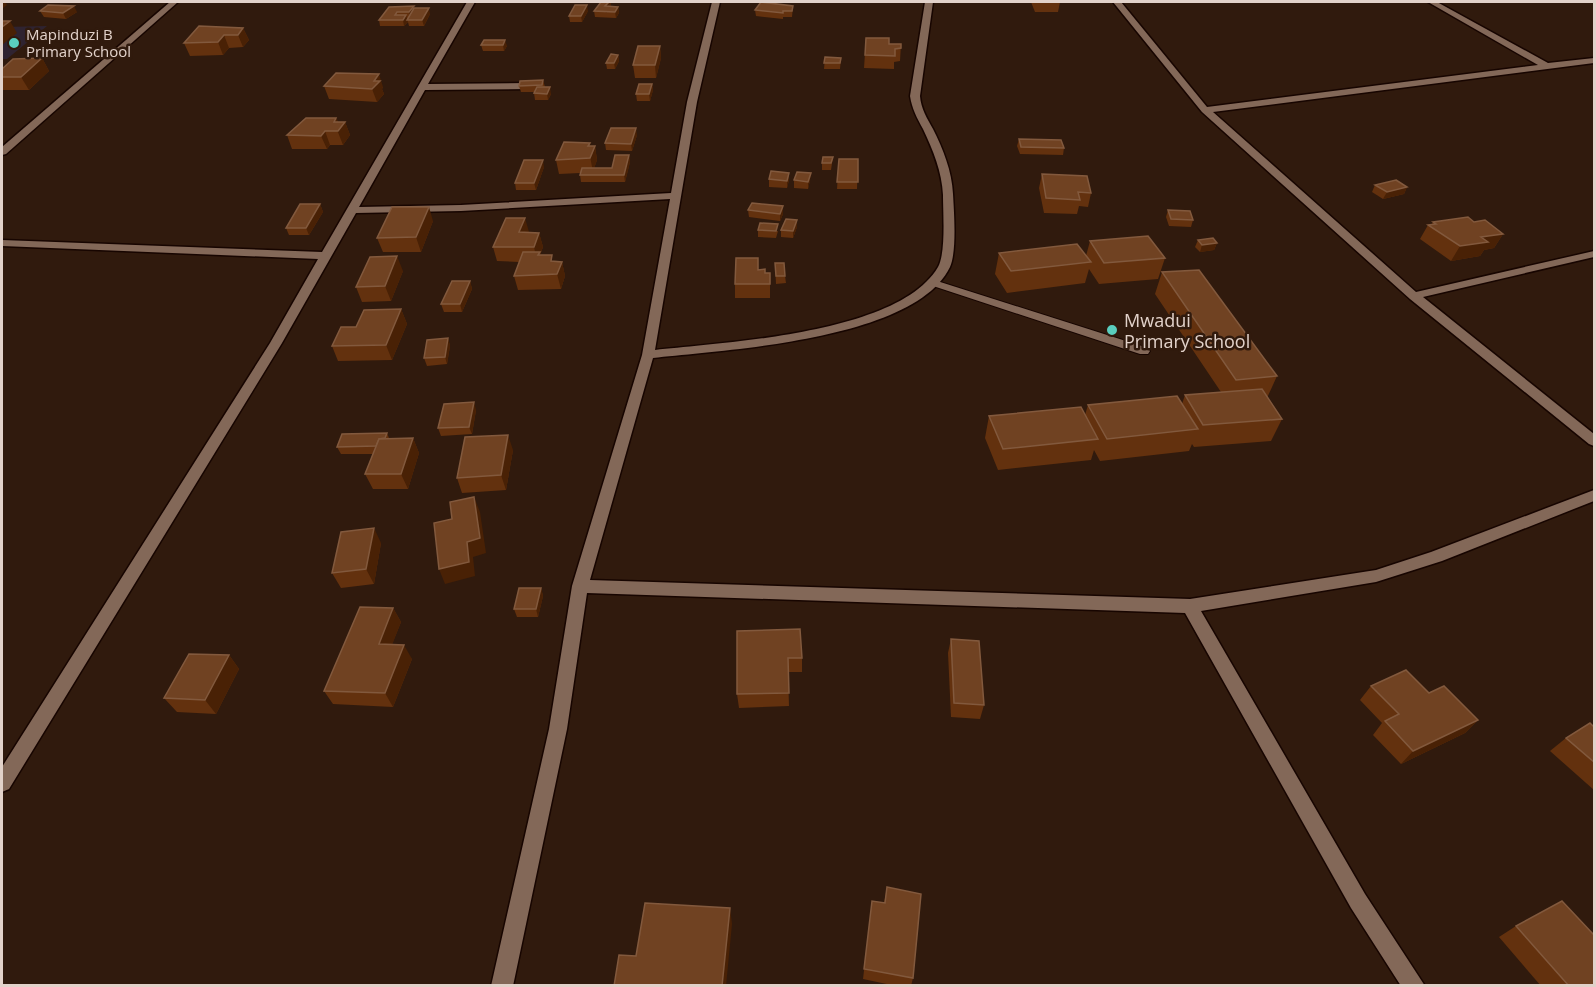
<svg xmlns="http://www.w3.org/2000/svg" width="1596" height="987" font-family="'Open Sans',sans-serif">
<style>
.education{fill:#2f2330}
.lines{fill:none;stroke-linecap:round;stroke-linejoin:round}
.service-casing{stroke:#170500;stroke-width:2}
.minor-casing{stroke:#170500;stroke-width:3}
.service{fill:#836858;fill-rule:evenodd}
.minor{fill:#836858;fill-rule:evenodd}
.wall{fill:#63310e}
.shaded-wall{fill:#492105}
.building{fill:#704222;stroke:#82593d;stroke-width:1.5}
.poi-dot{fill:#5acebe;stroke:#301a0d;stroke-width:2}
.labels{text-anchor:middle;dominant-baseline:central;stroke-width:5;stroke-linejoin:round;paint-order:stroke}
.far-poi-label{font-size:15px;fill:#e2d2ca;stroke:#301a0d;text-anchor:start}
.poi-label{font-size:18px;fill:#e2d2ca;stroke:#301a0d;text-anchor:start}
</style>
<rect width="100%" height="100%" fill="#301a0d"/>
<path class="education" d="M47 26 7 59H2V27Z"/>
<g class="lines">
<g class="service-casing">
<path id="service" d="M934 280 1148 348 1150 351 1148 354H1140L930 285V281Z"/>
</g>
<g class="minor-casing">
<g id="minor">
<path d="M170 2H178L6 154 2 155V147Z"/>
<path d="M467 2H475L428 84 528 83 533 86 528 89 425 90 359 207 461 205 671 193 687 102 712 2H720L697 102 655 350C726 342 899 334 938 267 946 253 943 212 943 195 942 172 933 150 923 129 917 118 912 109 910 96L925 2H933L920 96C921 109 927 118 933 129 943 149 952 171 953 194 954 212 957 251 950 267 915 340 726 350 653 358L590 580 1190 599 1376 570 1431 552 1594 490V501L1442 561 1376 582 1201 611 1365 894 1425 986H1401L1351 908 1185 613 587 593 567 729 513 986H491L549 729 572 586 642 355 670 199 461 211 356 213 282 343 9 789 2 792V767L270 343 318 259 2 246V240L322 252Z"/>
<path d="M1113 2H1121L1207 107 1538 65 1428 2H1437L1548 63 1594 58V63L1213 112 1416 292 1594 251V257L1423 297 1594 434V446L1589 444 1410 299 1202 112Z"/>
</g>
</g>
<use href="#service" class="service"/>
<use href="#minor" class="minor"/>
</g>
<g class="wall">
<path d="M1031 2H1060L1058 12H1035Z"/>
<path d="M611 6 610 7H618L619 13 616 18 595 17 594 11Z"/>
<path d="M793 6 792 17H783V19L756 16 755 10Z"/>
<path d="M389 7 414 9 430 14 424 26H409L408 22 404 26H380L379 20Z"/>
<path d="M40 11 77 12 66 19 44 17Z"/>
<path d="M588 11 582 22H570L569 16Z"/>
<path d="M243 28 249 40 243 47 229 48 223 55 190 56 184 43Z"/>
<path d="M866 38 889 44H901L900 61 894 62V69L864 68Z"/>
<path d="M484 40 507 46 504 51H483L481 45Z"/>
<path d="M660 46 661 58 656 78H635L633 65Z"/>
<path d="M618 55 619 61 615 69H607L606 63Z"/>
<path d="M825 57 841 58 840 69H824Z"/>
<path d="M42 58 49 71 29 90H2V69Z"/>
<path d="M543 80 545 87 551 94 548 100H535L534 93V92H521L519 86Z"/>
<path d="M652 84 653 90 650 101H637L636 94Z"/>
<path d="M324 86 383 87 382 89 384 94 377 102 329 99Z"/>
<path d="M336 118 338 122H345L350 135 343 145H330L327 149H292L287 135Z"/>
<path d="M637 135 632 151 606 150 605 143Z"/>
<path d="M1019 139 1064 148 1063 155 1020 154 1017 146Z"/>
<path d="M590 143V146H595L597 160 594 168H612L629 155 630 162 625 182H581L580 175V173L559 174 556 160Z"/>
<path d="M833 157 831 170H822V163Z"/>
<path d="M839 159H858L857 189H837Z"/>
<path d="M544 167 536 190H516L515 183Z"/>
<path d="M789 173V180L787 188 769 187V179Z"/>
<path d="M1042 174 1091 193 1088 207 1079 206 1077 214 1044 213 1039 188Z"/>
<path d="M794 180H810L808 189 794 188Z"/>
<path d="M1375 185 1407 187 1404 194 1383 199 1372 192Z"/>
<path d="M320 204 323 212 309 235H289L286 228Z"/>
<path d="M748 210 783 214 780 221 749 217Z"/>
<path d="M1168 210 1193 220 1191 227 1169 226 1166 217Z"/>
<path d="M797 220V227L793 238 781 237V230Z"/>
<path d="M433 221 421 252H383L377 238Z"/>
<path d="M1433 222H1474L1503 234 1494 248 1484 250 1480 256 1451 261 1420 239 1428 225 1432 224Z"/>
<path d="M758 230 778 231 776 238 758 237Z"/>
<path d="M529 233H539L543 247 540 255 554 262H562L565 276 561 289 518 290 514 276 519 262 497 261 493 247Z"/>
<path d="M1198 240 1217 243 1214 250 1200 252 1195 247Z"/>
<path d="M1090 241 1165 258 1158 279 1099 284 1089 269 1085 283 1007 293 995 274 999 253 1086 256Z"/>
<path d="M775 263 785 276 786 283 776 284Z"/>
<path d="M758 269 765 273H770V298H735V284Z"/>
<path d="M403 271 391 301 362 302 356 287Z"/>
<path d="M1162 272 1277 376 1267 398 1282 419 1271 441 1194 447 1192 444 1189 451 1100 461 1094 450 1091 460 998 470 985 438 989 416 1085 415 1088 405 1182 404 1185 395 1221 392 1155 294Z"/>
<path d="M470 281 472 289 462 312H444L441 304Z"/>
<path d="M401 309 407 324 392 360 338 361 332 346 356 327Z"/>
<path d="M448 338 450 346 447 364 427 366 424 358Z"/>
<path d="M476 410 472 434 441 436 438 428Z"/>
<path d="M387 433 389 438H413L419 453 408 489H373L365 474 373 454H341L337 447Z"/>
<path d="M513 450 506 490 462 493 457 478Z"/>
<path d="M381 543 374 584 341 588 332 573Z"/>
<path d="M541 588 543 596 538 617H517L514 609Z"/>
<path d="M393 608 401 622 392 644 412 659 393 707 333 704 324 691Z"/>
<path d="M737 631 802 658V672H788L789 706 739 708 737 694Z"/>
<path d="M951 639 984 705 980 719 951 717 948 653Z"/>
<path d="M229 655 239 669 216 714 177 712 164 698Z"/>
<path d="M1371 686 1478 720 1465 733 1401 764 1373 735 1382 723 1360 700Z"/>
<path d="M1594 727V790L1550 751 1566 738Z"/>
<path d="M887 887 913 978 911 986H896L863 979 871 912 884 903Z"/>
<path d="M1516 926 1594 986H1541L1499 937Z"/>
</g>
<g class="shaded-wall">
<path d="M2 2H5L7 5 2 9Z"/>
<path d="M609 2H611V6L606 13 605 6Z"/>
<path d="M587 5 588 11 582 22 581 16Z"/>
<path d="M74 6 77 12 66 19 63 13Z"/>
<path d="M414 6 415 12 411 19 409 12Z"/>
<path d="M618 7 619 13 616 18 615 12Z"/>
<path d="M429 8 430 14 424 26 422 20Z"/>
<path d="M406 15 408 22 404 26 403 20Z"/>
<path d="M10 21 17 33 2 45V27Z"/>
<path d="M243 28 249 40 243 47 238 35Z"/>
<path d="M224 35 229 48 223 55 218 42Z"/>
<path d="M505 40 507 46 504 51 503 45Z"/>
<path d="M660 46 661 58 656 78 655 65Z"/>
<path d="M618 55 619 61 615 69 614 63Z"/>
<path d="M42 58 49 71 29 90 21 77Z"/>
<path d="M379 74 383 87 382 89 384 94 377 102 372 89 374 81Z"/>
<path d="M652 84 653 90 650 101 649 94Z"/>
<path d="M550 87 551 94 548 100 547 94Z"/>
<path d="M336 118 340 128 345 122 350 135 343 145 334 122Z"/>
<path d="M636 128 637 135 632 151 631 144Z"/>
<path d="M325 131 330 145 327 149 321 136Z"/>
<path d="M590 143 592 155 595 146 597 160 593 172 588 146Z"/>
<path d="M629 155 630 162 625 182 624 175Z"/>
<path d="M543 160 544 167 536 190 534 183Z"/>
<path d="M789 173V180L787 188V181Z"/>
<path d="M811 173 810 180 808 189V182Z"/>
<path d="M1407 187 1404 194 1383 199 1387 192Z"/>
<path d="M320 204 323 212 309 235 306 228Z"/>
<path d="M783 206V214L780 221V214Z"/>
<path d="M429 207 433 221 421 252 416 237Z"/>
<path d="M525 218 529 232H519Z"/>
<path d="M797 220V227L793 238V231Z"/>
<path d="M539 233 543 247 540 254 543 267 537 262 534 247Z"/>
<path d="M1503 234 1494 248 1484 250 1480 256 1451 261 1460 246 1481 237Z"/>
<path d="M1217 243 1214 250 1200 252 1202 245Z"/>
<path d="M397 256 403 271 391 301 385 286Z"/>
<path d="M562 262 565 276 561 289 557 274Z"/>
<path d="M470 281 472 289 462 312 460 304Z"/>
<path d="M401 309 407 324 392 360 386 345Z"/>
<path d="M448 338 450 346 447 364 445 357Z"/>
<path d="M474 402 476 410 472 434 469 427Z"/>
<path d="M508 435 513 450 506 490 501 475Z"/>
<path d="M413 438 419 453 408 489 401 474Z"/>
<path d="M474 497 480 512 486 553 473 557 475 576 445 584 439 569 467 542Z"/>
<path d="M374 528 381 543 374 584 366 569Z"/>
<path d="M541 588 543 596 538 617 536 609Z"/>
<path d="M393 608 401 622 387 658 379 644Z"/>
<path d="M404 645 412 659 393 707 385 693Z"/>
<path d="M229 655 239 669 216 714 205 700Z"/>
<path d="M1478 720 1465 733 1401 764 1413 751Z"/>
<path d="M730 908 732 924 726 986H722Z"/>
</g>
<g class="building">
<path d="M601 2H609L605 6 618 7 615 12 594 11Z"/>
<path d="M761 2 793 6 792 11H783V13L755 10Z"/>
<path d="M48 5 74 6 63 13 40 11Z"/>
<path d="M575 5H587L581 16H569Z"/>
<path d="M414 6 409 12H397L395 15H406L403 20H379L389 7Z"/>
<path d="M414 8H429L422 20H407Z"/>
<path d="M2 21H10L2 27Z"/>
<path d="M199 26 243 28 238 35H224L218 42 184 43Z"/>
<path d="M866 38H889V44H901V48L895 49V56L865 55Z"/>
<path d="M484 40H505L503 45H481Z"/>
<path d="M638 46H660L655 65H633Z"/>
<path d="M611 54 618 55 614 63H606Z"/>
<path d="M825 57 841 58 840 63H824Z"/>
<path d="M42 58 21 77H2V69L13 59Z"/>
<path d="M336 73 379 74 374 81H380L372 89 324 86Z"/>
<path d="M543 80 542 85 519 86 520 81Z"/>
<path d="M639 84H652L649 94H636Z"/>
<path d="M537 87H550L547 94 534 93Z"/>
<path d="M306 118H336L334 122H345L338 131H325L321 136 287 135Z"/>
<path d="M611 128H636L631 144 605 143Z"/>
<path d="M1019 139 1061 140 1064 148 1021 147Z"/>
<path d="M564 142 590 143 588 146H595L590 158 556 160Z"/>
<path d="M615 155H629L624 175H580L582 168H612Z"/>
<path d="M823 157H833L831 163H822Z"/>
<path d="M839 159H858V182H837Z"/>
<path d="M524 160H543L534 183H515Z"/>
<path d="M771 171 789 173 787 181 769 179Z"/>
<path d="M797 172 811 173 808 182 794 180Z"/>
<path d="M1042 174 1087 176 1091 193 1078 192 1080 200 1046 198Z"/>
<path d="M1396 180 1407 187 1387 192 1375 185Z"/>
<path d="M752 203 783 206 780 214 748 210Z"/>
<path d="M300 204H320L306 228H286Z"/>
<path d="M392 207H429L416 237 377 238Z"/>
<path d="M1168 210 1190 211 1193 220 1171 219Z"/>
<path d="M1468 217 1474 222 1485 220 1503 234 1481 237 1488 242 1460 246 1428 225 1436 224 1433 222Z"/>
<path d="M506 218H525L519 232 539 233 534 247H493Z"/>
<path d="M786 219 797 220 793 231 781 230Z"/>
<path d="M760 223 778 224 776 231 758 230Z"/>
<path d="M1148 236 1165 258 1104 263 1090 241Z"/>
<path d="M1213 238 1217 243 1202 245 1198 240Z"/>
<path d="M1077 244 1091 262 1011 271 999 253Z"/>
<path d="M523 252H540L538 255H552L551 261 562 262 557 274 514 276Z"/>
<path d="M397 256 385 286 356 287 370 257Z"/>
<path d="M736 258H758V270L765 269V273H770V284H735Z"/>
<path d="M775 263H784L785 276H776Z"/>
<path d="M1199 270 1277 376 1236 380 1162 272Z"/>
<path d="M452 281H470L460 304H441Z"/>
<path d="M401 309 386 345 332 346 341 327H356L364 310Z"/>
<path d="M448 338 445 357 424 358 427 340Z"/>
<path d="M1262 389 1282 419 1203 425 1185 395Z"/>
<path d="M1177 396 1198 429 1107 439 1088 405Z"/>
<path d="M474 402 469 427 438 428 444 404Z"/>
<path d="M1081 407 1098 439 1003 449 989 416Z"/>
<path d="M387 433 385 438 379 439 376 446 337 447 342 434Z"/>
<path d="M508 435 501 475 457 478 465 437Z"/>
<path d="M413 438 401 474H365L379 439Z"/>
<path d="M474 497 480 538 467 542 469 562 439 569 434 523 452 519 450 502Z"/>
<path d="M374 528 366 569 332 573 341 532Z"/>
<path d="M519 588H541L536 609H514Z"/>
<path d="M360 607 393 608 379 644 404 645 385 693 324 691Z"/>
<path d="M800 629 802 658H788L789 693 737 694V631Z"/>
<path d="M951 639 979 641 984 705 954 703Z"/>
<path d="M189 654 229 655 205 700 164 698Z"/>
<path d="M1406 670 1429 693 1444 686 1478 720 1413 751 1385 721 1399 714 1371 686Z"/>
<path d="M1590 723 1594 727V762L1566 738Z"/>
<path d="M887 887 921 894 913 978 864 969 872 901 885 903Z"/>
<path d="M1562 901 1594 935V986H1569L1516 926Z"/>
<path d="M645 903 730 908 722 986H614L619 955 636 956Z"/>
</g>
<g class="poi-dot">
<circle cx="14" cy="43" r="6"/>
<circle cx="1112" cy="330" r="6"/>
</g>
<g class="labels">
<g class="far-poi-label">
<text x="26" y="34">Mapinduzi B<tspan x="26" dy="17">Primary School</tspan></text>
</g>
<g class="poi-label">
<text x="1124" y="320">Mwadui<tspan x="1124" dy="21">Primary School</tspan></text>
</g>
</g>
<rect width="1596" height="987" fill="none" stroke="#e2d2ca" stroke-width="6"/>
</svg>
